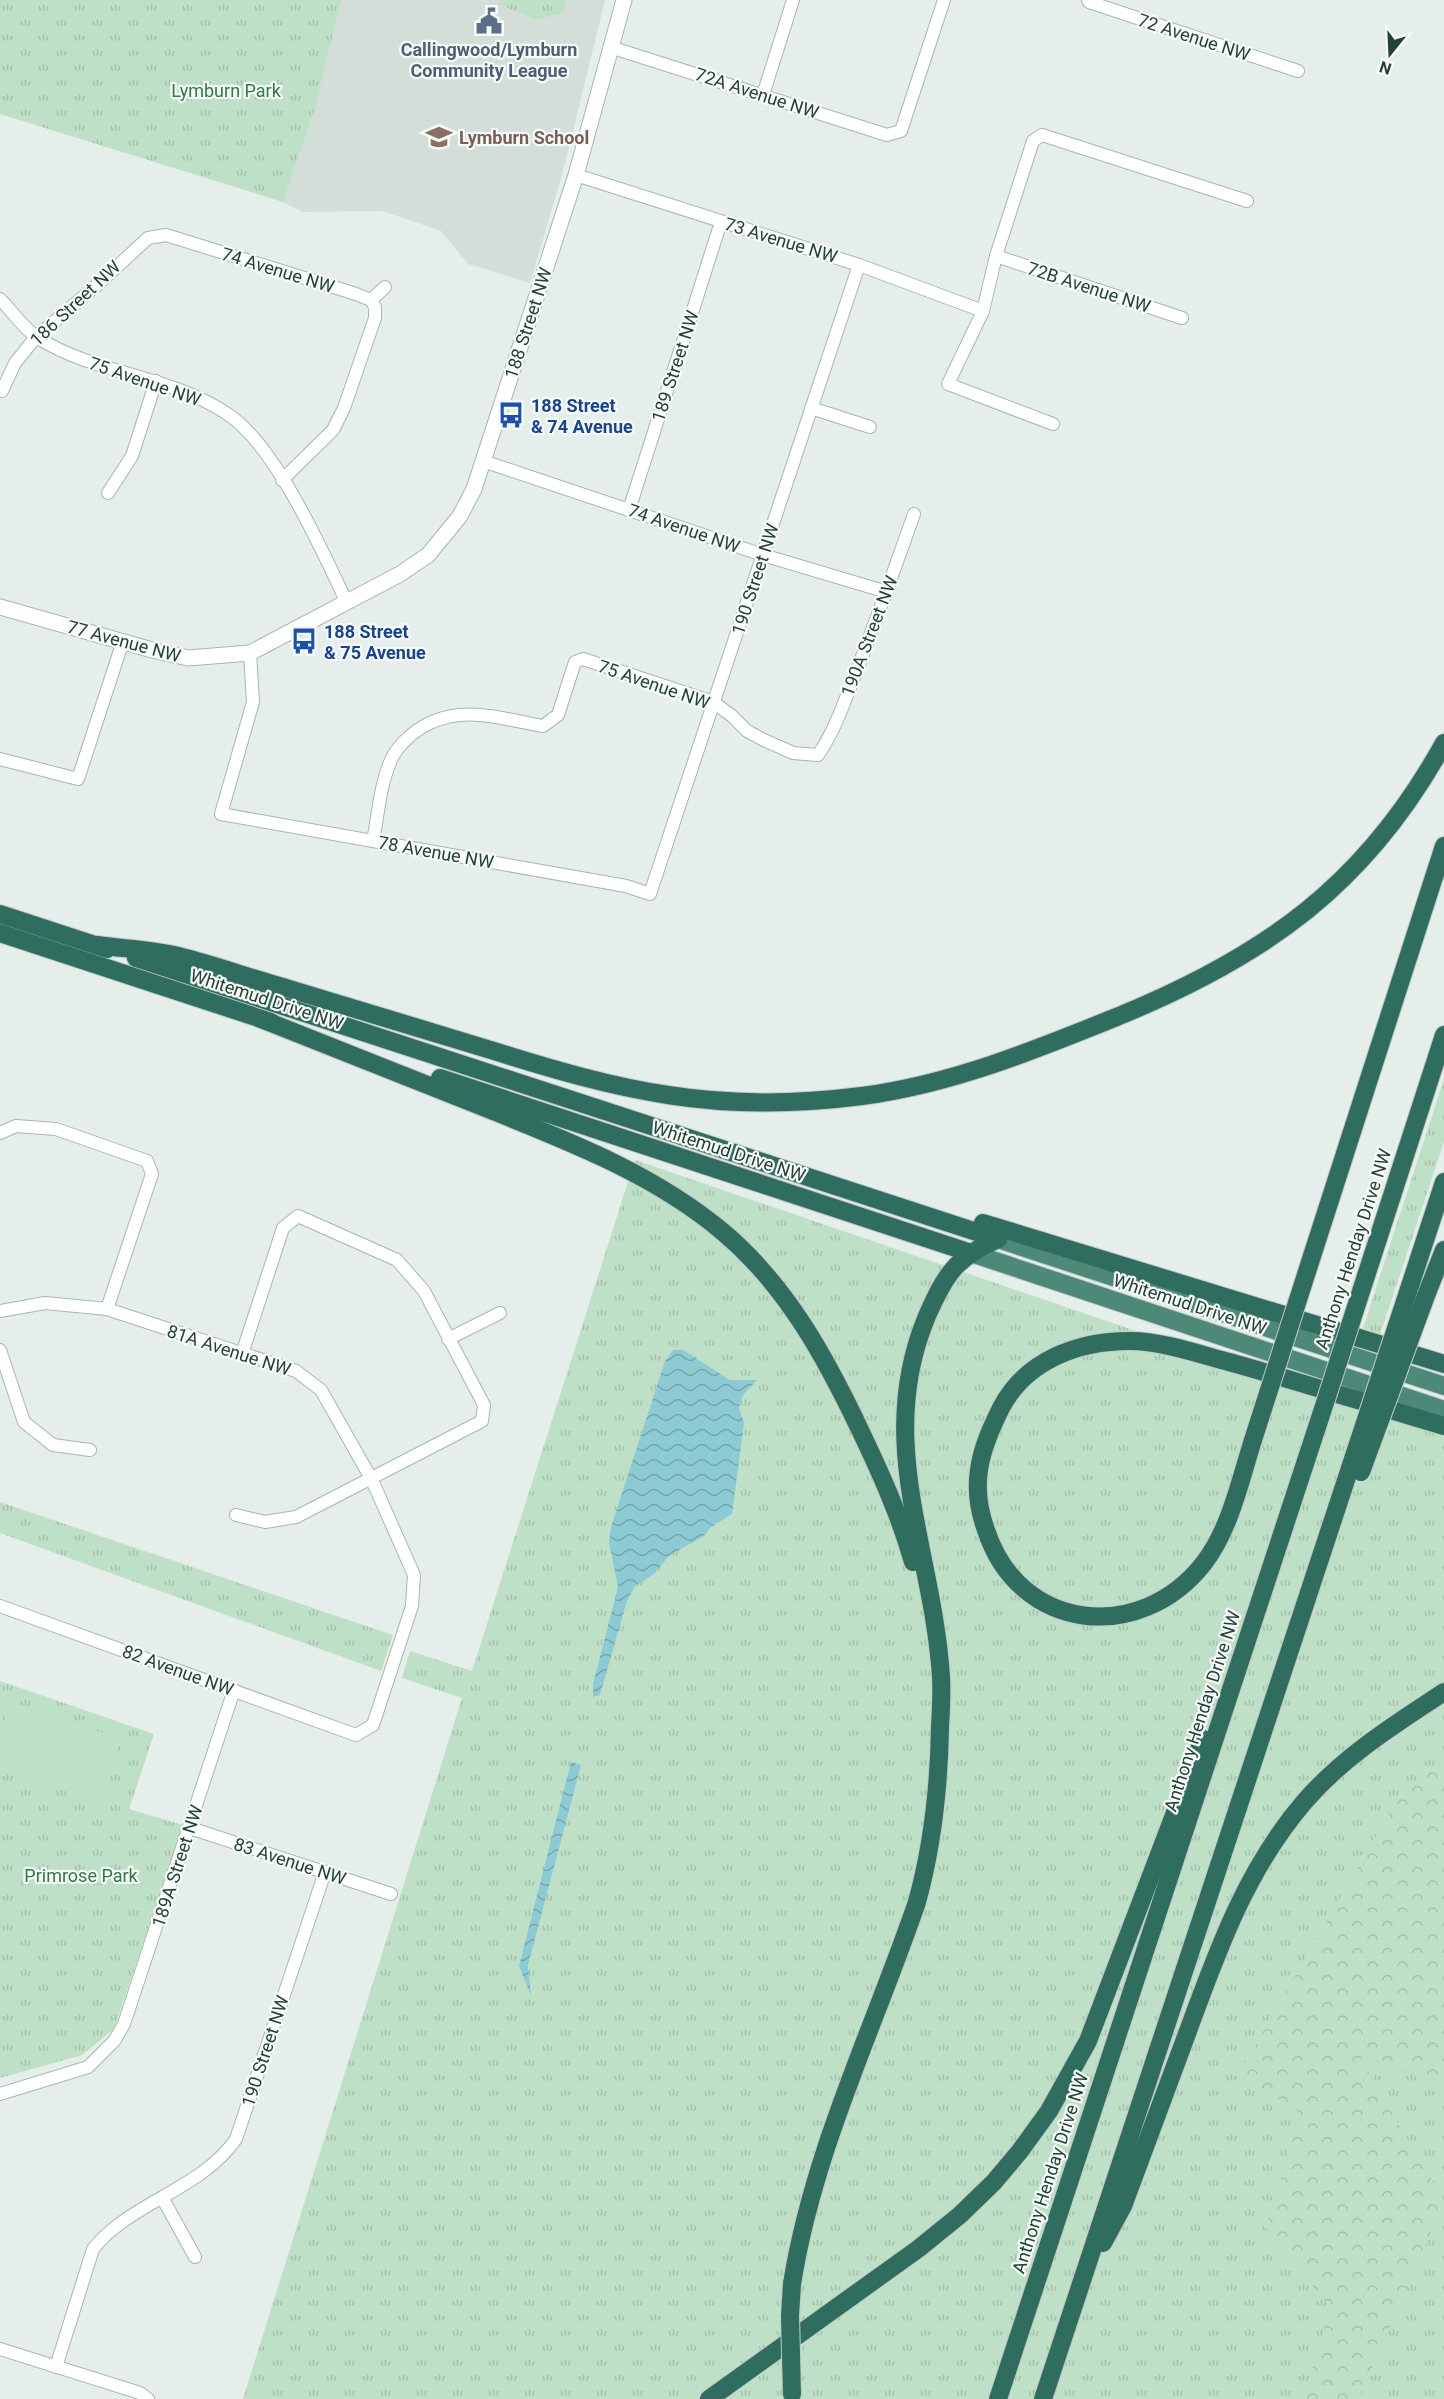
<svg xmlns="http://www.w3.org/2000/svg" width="1444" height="2399" font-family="Roboto,sans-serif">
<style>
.built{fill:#d3ded9}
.grass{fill:url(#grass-tufts)}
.forest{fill:url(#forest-crowns)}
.pitch{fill:#bee0c6}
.water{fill:url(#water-waves)}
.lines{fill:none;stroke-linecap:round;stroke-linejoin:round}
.minor-casing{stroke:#a7b7b1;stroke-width:14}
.tertiary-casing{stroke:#a7b7b1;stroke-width:17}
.trunk-casing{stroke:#c2cac7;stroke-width:20}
.motorway-casing{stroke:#c2cac7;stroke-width:20}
.minor{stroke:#fff;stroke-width:12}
.tertiary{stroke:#fff;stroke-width:15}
.trunk{stroke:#4c8979;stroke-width:18}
.motorway{stroke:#2f6e5f;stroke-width:18}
.motorway-bridge-casing{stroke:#c2cac7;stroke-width:20;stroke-linecap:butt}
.motorway-bridge{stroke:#2f6e5f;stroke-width:18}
.labels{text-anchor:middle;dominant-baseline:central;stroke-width:4.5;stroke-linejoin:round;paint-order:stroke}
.street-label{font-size:18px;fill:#244138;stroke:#f6fbf8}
.service-label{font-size:18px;font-weight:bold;fill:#4e5e75;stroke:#f6fbf8}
.park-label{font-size:18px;fill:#2d7948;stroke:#f6fbf8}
.education-label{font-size:18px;font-weight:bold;fill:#785e54;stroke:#f6fbf8;text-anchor:start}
.transit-label{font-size:18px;font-weight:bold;fill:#164399;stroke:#f6fbf8;text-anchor:start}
</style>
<defs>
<pattern id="grass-tufts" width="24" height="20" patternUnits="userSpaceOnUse" patternTransform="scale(1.5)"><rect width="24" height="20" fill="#bee0c6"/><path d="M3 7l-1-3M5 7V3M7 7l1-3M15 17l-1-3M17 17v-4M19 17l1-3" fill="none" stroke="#a3c1ab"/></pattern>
<pattern id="forest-crowns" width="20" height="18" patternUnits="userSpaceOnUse" patternTransform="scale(1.5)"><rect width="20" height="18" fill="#bee0c6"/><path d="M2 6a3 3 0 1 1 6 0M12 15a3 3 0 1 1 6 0" fill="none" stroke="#a3c1ab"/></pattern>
<pattern id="water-waves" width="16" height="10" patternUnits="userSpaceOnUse" patternTransform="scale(1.5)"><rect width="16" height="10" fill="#8dcbd4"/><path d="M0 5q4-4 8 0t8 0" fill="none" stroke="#73a6ad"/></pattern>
</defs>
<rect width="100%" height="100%" fill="#e5eeea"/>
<path class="built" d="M341 0H605L564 168 530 283 468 264 441 231 383 211 303 212 283 202 316 106Z"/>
<g class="grass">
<path d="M0 0H341L316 106 283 202 0 114Z"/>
<path d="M502 0H567L563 13 537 20 499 4Z"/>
<path d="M1444 1079V1142L1380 1335 1363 1328Z"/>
<path d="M635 1160 1444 1436V2399H243L462 1698 402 1678 410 1651 472 1671Z"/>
<path d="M0 1502 393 1635 381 1671 0 1533Z"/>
<path d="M0 1681 154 1734 129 1809 183 1825 114 2029 82 2055 0 2078Z"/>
</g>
<path class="forest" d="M1444 1764V2081L1360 2058 1444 2201 1359 2399H1304L1330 2308 1266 2227 1301 2113 1238 2075 1403 1789Z"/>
<path class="pitch" d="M10 1705 120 1738 101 1802 0 1771V1738Z"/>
<g class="water">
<path d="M673 1350H683L730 1380H757L743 1395 739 1408 744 1423 732 1514 711 1527 704 1536 670 1555 654 1574 635 1586 627 1601 600 1695 593 1697V1684L618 1587 609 1542 611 1527 665 1361Z"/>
<path d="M571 1762 581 1765 528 1965 531 1996 519 1966Z"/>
</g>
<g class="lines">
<g class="minor-casing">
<g id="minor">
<path d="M1088 0 1089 2 1298 71"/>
<path d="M613 48 887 135 901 131 944 0"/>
<path d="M763 95 793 0"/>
<path d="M576 175 859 265 983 311"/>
<path d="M996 256 1182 318"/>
<path d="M0 299C12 311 24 329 38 338 97 375 171 375 229 415 276 447 322 550 347 603"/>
<path d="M2 391 15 363 36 337 96 286 148 238 166 235 356 294 371 300 385 287"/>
<path d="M811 408 870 427"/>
<path d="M1053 424 948 384 983 311 996 256 1033 141 1042 135 1247 201"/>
<path d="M483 461 763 555 887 592"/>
<path d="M282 480 333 430 344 408 375 318V307L371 300"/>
<path d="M108 493 132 456 156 381"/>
<path d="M629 510 721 222"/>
<path d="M250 653 253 702 221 814 626 886 650 894 859 265"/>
<path d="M0 759 78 779 123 641"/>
<path d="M373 841C378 815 380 785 391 760 395 750 403 742 411 735 452 701 497 718 543 726L558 715 575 662 583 659 713 702 732 716 747 731 764 740 793 753 818 755C836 729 846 697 858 667 878 616 896 565 914 514"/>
<path d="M0 1133 16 1126 56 1129 147 1161 152 1174 107 1309"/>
<path d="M0 1311 45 1303 107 1309 296 1371 321 1390 372 1480 414 1575 412 1606 373 1725 356 1735 0 1606"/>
<path d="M448 1339 500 1313"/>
<path d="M0 1350 24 1422 53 1445 90 1450"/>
<path d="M236 1515 265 1522 296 1517 482 1421 484 1405 424 1291 397 1260 298 1216 283 1228 242 1354"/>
<path d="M190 1828 391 1894"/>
<path d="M0 2094 88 2067 115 2040 124 2024 234 1690"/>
<path d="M163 2199 195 2257"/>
<path d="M0 2349 140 2393 148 2399"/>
<path d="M56 2367 93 2249C129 2203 202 2189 236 2139L325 1872"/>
</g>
</g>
<g class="tertiary-casing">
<path id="tertiary" d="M0 607 152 650 188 658 250 653 400 574 428 555 460 516 474 489 576 175 624 0"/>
</g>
<g class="trunk-casing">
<g id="trunk">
<path d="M998 1239 1444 1386"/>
<path d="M971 1253 1444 1410"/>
</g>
</g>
<g class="motorway-casing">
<g id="motorway">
<path d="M0 914 107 949"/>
<path d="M0 933 271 1022"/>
<path d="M97 945C123 949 152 949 178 956 214 965 250 978 286 988 355 1009 424 1030 494 1051 551 1069 609 1086 668 1095 731 1105 799 1104 862 1096 952 1084 1035 1050 1119 1016 1265 956 1366 885 1444 743"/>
<path d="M136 958 998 1239"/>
<path d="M261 1019C337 1049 412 1079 488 1109 570 1142 654 1174 723 1232 787 1286 826 1358 861 1432 881 1474 900 1516 913 1562"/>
<path d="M440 1078 971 1253"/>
<path d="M983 1223 1444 1364"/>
<path d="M1312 1256 1444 846"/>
<path d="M1366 1276 1444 1035"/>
<path d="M1409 1289 1444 1182"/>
<path d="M1427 1293 1444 1250"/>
<path d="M1253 1440C1240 1481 1230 1529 1204 1563 1140 1645 1019 1632 986 1530 979 1511 976 1490 979 1470 982 1448 991 1428 1001 1408 1026 1360 1078 1341 1130 1341 1161 1341 1199 1354 1229 1362 1301 1382 1372 1405 1444 1426"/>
<path d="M1103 2243 1123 2206C1145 2148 1166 2089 1188 2031 1218 1949 1247 1868 1305 1801 1344 1756 1394 1725 1444 1692"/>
<path d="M792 2284C813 2151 874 2028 917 1902 933 1844 939 1786 940 1727 941 1710 942 1693 941 1677 933 1550 874 1442 927 1316 945 1275 955 1258 998 1239"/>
<path d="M709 2399 918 2249 960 2215 994 2182 1020 2151 1049 2111 1088 2041 1203 1739"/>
<path d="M998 2399 1320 1418"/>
<path d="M1043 2399 1350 1468"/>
</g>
</g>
<use href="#minor" class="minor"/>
<use href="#tertiary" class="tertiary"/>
<use href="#trunk" class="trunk"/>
<use href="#motorway" class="motorway"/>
<g class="motorway-bridge-casing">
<g id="motorway-bridge">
<path d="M1320 1418 1366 1276"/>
<path d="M1253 1440 1312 1256"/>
<path d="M1350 1468 1409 1289"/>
<path d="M1361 1472 1427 1293"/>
<path d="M792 2394 790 2316 792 2284"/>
</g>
</g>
<use href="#motorway-bridge" class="motorway-bridge"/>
</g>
<defs>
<g id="civic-bare" transform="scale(2.07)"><path d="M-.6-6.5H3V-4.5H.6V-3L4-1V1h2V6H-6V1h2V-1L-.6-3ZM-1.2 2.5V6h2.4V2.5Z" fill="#5c6f8a" stroke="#f6fbf8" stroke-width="2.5" paint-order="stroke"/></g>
<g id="school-bare" transform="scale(2.07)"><path d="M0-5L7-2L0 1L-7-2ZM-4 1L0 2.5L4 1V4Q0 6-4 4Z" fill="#8d6e63" stroke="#f6fbf8" stroke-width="2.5" paint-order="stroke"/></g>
<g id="bus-bare" transform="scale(2.07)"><path d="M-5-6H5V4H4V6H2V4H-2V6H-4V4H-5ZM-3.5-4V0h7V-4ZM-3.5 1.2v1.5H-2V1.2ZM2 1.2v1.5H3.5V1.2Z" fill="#1a4fb4" stroke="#f6fbf8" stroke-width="2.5" paint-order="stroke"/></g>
</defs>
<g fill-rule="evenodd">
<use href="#civic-bare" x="489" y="21"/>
<use href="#school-bare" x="439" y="137"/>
<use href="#bus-bare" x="511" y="415"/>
<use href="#bus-bare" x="304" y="641"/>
</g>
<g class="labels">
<g class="street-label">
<text transform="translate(1194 37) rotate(18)">72 Avenue NW</text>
<text transform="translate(757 93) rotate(18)">72A Avenue NW</text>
<text transform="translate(781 240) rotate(17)">73 Avenue NW</text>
<text transform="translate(278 270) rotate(17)">74 Avenue NW</text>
<text transform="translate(1089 287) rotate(18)">72B Avenue NW</text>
<text transform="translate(75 303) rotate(-43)">186 Street NW</text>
<text transform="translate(528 323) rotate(-72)">188 Street NW</text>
<text transform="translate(675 366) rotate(-72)">189 Street NW</text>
<text transform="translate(145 381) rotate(19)">75 Avenue NW</text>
<text transform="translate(684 528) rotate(19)">74 Avenue NW</text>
<text transform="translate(755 579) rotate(-72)">190 Street NW</text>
<text transform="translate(869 636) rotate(-69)">190A Street NW</text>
<text transform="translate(124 641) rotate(15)">77 Avenue NW</text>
<text transform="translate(654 684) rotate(19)">75 Avenue NW</text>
<text transform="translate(436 852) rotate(10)">78 Avenue NW</text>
<text transform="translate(267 999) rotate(18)">Whitemud Drive NW</text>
<text transform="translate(729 1151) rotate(18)">Whitemud Drive NW</text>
<text transform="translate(1353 1249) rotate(-72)">Anthony Henday Drive NW</text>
<text transform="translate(1190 1304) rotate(18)">Whitemud Drive NW</text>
<text transform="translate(229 1350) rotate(18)">81A Avenue NW</text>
<text transform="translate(178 1670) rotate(20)">82 Avenue NW</text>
<text transform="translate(1202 1711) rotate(-72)">Anthony Henday Drive NW</text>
<text transform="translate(290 1861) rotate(18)">83 Avenue NW</text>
<text transform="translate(177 1866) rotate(-72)">189A Street NW</text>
<text transform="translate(265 2051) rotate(-72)">190 Street NW</text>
<text transform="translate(1050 2173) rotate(-72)">Anthony Henday Drive NW</text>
</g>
<g class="service-label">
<text x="489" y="49">Callingwood/Lymburn<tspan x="489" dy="21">Community League</tspan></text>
</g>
<g class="park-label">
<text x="226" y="90">Lymburn Park</text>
<text x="81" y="1875">Primrose Park</text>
</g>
<g class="education-label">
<text x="459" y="137">Lymburn School</text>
</g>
<g class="transit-label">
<text x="531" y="405">188 Street<tspan x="531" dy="21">&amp; 74 Avenue</tspan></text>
<text x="324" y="631">188 Street<tspan x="324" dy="21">&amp; 75 Avenue</tspan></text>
</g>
</g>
<g transform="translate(1390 54) rotate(198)" stroke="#f6fbf8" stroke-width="4.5" paint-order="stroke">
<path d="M0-4.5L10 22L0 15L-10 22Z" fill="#244138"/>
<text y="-9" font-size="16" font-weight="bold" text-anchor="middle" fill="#244138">N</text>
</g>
</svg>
